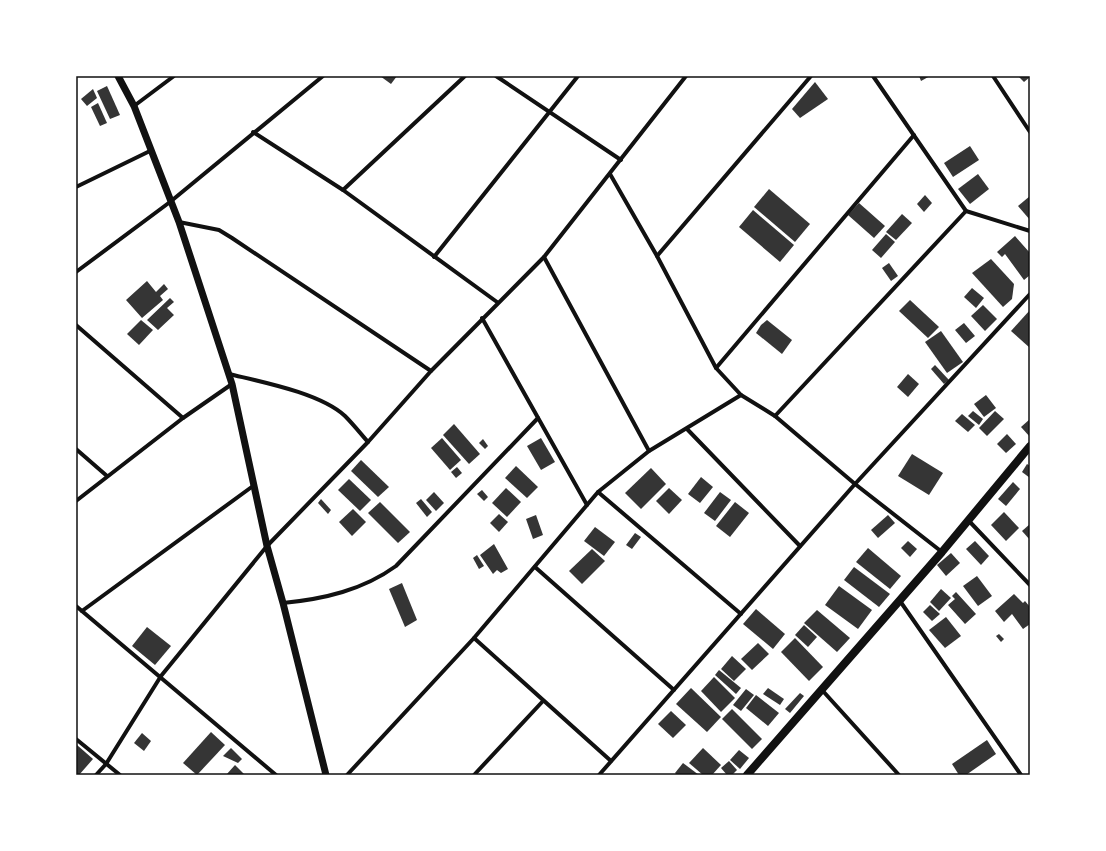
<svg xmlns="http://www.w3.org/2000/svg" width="1106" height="851" font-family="'Archivo Narrow',sans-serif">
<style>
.building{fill:#353535}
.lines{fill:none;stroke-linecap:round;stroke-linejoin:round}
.minor{stroke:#111;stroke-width:4}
.tertiary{stroke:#111;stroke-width:7}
.secondary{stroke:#111;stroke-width:8}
.neatline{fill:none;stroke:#111;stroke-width:1.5}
</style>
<rect width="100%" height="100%" fill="#fff"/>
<g class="building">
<path d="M380 76H397L391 84Z"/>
<path d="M919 76H930L921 81Z"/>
<path d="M1018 76H1030V77L1024 82Z"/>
<path d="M815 82 828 99 800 118 792 109Z"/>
<path d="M107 86 120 115 110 119 97 91Z"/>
<path d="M93 89 97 98 87 106 81 99Z"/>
<path d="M98 103 107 123 100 126 91 107Z"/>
<path d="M970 146 979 160 953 177 944 163Z"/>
<path d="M978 174 989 189 970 204 958 189Z"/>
<path d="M769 189 810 224 795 242 754 207Z"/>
<path d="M925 195 932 203 924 212 917 204Z"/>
<path d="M1030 196V220L1018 206Z"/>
<path d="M859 203 885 226 874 238 848 215Z"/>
<path d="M753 210 794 245 780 262 739 227Z"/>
<path d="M902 214 912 223 896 240 886 232Z"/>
<path d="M886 234 895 242 881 258 872 250Z"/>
<path d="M1015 236 1030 253V275L1024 280 1005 254 1002 257 997 252Z"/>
<path d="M991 259 1014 284 1012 299 1003 307 972 273Z"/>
<path d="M889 263 898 276 891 281 882 268Z"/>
<path d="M147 281 156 292 164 284 168 289 160 296 163 300 142 318 126 300Z"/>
<path d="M972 288 984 298 976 308 964 297Z"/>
<path d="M170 298 174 302 167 308 174 315 158 330 147 320Z"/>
<path d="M910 300 939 327 928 338 899 311Z"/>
<path d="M983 305 997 319 985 331 971 316Z"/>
<path d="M1030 310V348L1011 331Z"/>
<path d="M141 320 153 330 139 345 127 334Z"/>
<path d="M767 320 792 340 782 354 756 333 761 325Z"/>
<path d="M964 323 975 336 966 343 955 330Z"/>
<path d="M941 331 963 362 947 373 925 342Z"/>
<path d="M935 365 949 380 944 384 931 369Z"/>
<path d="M908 374 919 384 908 397 897 387Z"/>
<path d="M986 395 996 408 984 417 974 404Z"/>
<path d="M973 411 983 419 979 425 968 416Z"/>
<path d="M995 411 1004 419 987 436 979 428Z"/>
<path d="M962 414 975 425 968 432 955 421Z"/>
<path d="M1030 419V437L1021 427Z"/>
<path d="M454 424 480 454 469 464 443 435Z"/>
<path d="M1007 434 1016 444 1006 453 997 444Z"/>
<path d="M442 438 461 460 450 470 431 448Z"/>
<path d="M541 438 555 462 541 470 527 446Z"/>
<path d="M483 439 488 446 485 449 479 443Z"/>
<path d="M912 454 943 473 929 495 898 476Z"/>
<path d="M361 460 389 487 378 497 351 471Z"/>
<path d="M1027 464 1030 466V478L1022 472Z"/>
<path d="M516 466 538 487 527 498 505 478Z"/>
<path d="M457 467 462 473 456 478 451 472Z"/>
<path d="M651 468 666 484 641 509 625 493Z"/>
<path d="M701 477 713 487 700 503 688 494Z"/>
<path d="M349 479 371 500 360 511 338 490Z"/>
<path d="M1013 482 1020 489 1006 506 998 499Z"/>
<path d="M506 488 521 502 507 517 492 503Z"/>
<path d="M669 488 682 500 669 514 656 501Z"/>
<path d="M482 490 488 497 484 501 477 494Z"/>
<path d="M434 492 444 503 436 511 426 500Z"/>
<path d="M720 492 731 500 715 521 704 513Z"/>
<path d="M321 499 331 510 328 514 318 503Z"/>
<path d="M421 499 432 512 427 517 416 503Z"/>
<path d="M380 502 410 532 398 543 368 513Z"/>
<path d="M735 502 749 513 730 537 716 526Z"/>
<path d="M353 509 366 522 352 536 339 522Z"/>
<path d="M1004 512 1019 528 1006 541 991 525Z"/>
<path d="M499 514 508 522 499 532 490 523Z"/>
<path d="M536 515 543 535 533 539 526 519Z"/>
<path d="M888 515 895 523 878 538 871 530Z"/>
<path d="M1030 524V540L1022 531Z"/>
<path d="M595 527 615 542 604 556 584 541Z"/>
<path d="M635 533 641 537 632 549 626 545Z"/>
<path d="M908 541 917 549 910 557 901 548Z"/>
<path d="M975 541 989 556 981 565 966 549Z"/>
<path d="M494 544 508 569 501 573 497 570 493 574 480 555Z"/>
<path d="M868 548 901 576 890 589 856 562Z"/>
<path d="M592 549 605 561 582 584 569 571Z"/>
<path d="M951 553 960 563 946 576 937 565Z"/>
<path d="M477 555 484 566 479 569 473 558Z"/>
<path d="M854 567 890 594 879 607 844 580Z"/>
<path d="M977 576 992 596 978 606 963 586Z"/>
<path d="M402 583 417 620 405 627 389 589Z"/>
<path d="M839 586 872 610 858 629 825 605Z"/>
<path d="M941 589 951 598 939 611 930 602Z"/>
<path d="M956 592 976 614 965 624 948 605 955 599 952 596Z"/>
<path d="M1014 594 1023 603 1025 601 1030 607V624L1023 629 1012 614 1004 622 995 611Z"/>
<path d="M930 605 940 614 932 621 923 612Z"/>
<path d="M756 609 785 634 773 649 743 624Z"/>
<path d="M817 610 850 638 837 652 804 623Z"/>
<path d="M946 617 961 636 945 648 929 630Z"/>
<path d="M804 625 817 637 808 647 795 635Z"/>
<path d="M147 627 171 646 155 665 132 646Z"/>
<path d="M999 634 1004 639 1001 642 996 636Z"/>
<path d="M795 638 823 667 809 681 781 652Z"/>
<path d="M758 643 769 654 752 670 741 659Z"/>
<path d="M732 656 746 669 734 681 721 669Z"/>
<path d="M719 670 741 688 736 694 715 675Z"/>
<path d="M714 677 735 698 721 712 701 691Z"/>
<path d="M691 688 721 717 707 732 676 704Z"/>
<path d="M768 688 784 699 780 705 763 694Z"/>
<path d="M746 689 754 695 741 711 733 705Z"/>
<path d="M800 693 804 696 790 713 785 709Z"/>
<path d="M756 695 779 713 768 726 746 708Z"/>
<path d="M732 709 762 739 752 749 722 719Z"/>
<path d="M671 711 686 725 673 738 658 724Z"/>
<path d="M211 732 225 745 197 775 183 763Z"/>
<path d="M142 733 151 741 144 751 134 743Z"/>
<path d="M987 740 996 754 966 775H959L952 764Z"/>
<path d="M77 745 93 759 79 775H76Z"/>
<path d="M231 748 242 759 238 763 223 756Z"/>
<path d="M703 748 721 765 712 775H703L689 763Z"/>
<path d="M739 750 749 758 740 769 730 760Z"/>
<path d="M729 761 737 770 732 775H727L721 768Z"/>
<path d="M683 763 699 775H677L675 773Z"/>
<path d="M235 765 245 775H226Z"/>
</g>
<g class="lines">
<g class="minor">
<path d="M496 76 621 160"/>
<path d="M873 76 966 211 1030 231"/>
<path d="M993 76 1030 132"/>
<path d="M134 106 174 76"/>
<path d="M253 132 343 190 497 302"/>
<path d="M610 174 657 256 716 368 741 395 775 416 855 484 942 552"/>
<path d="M76 187 152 150"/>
<path d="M343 190 465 76"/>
<path d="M179 222 219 230 232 238 431 371"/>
<path d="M657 256 811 76"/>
<path d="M434 257 578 76"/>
<path d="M544 257 649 451"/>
<path d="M76 272 170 202 323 76"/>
<path d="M482 318 587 505"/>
<path d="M76 325 183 418"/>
<path d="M716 368 914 135"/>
<path d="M229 374C262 382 320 393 345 416 353 424 361 434 368 442"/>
<path d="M775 416 966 211"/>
<path d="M687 429 800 546"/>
<path d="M76 449 107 476"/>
<path d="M598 492 741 614"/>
<path d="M76 501 183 418 232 384"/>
<path d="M969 521 1030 585"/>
<path d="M535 567 674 690"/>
<path d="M900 601 1021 775"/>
<path d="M283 603C324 599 363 590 396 566L538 418"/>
<path d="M76 606 276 775"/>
<path d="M82 611 253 486"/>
<path d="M474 638 611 761"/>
<path d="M822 690 899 775"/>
<path d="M76 739 120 775"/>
<path d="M96 775 106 764 161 676 267 546 368 442 431 371 544 257 686 76"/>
<path d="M347 775 474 638 598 492 649 451 741 395"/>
<path d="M474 775 543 701"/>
<path d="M599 775 855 484 1030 294"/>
</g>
<path class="tertiary" d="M118 76 134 106 179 222 232 384 267 546 283 603 326 775"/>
<path class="secondary" d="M747 775 942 552 1030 446"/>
</g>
<rect width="1106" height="851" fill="none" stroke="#ffffff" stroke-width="154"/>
<rect x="77" y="77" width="952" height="697" class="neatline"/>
</svg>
